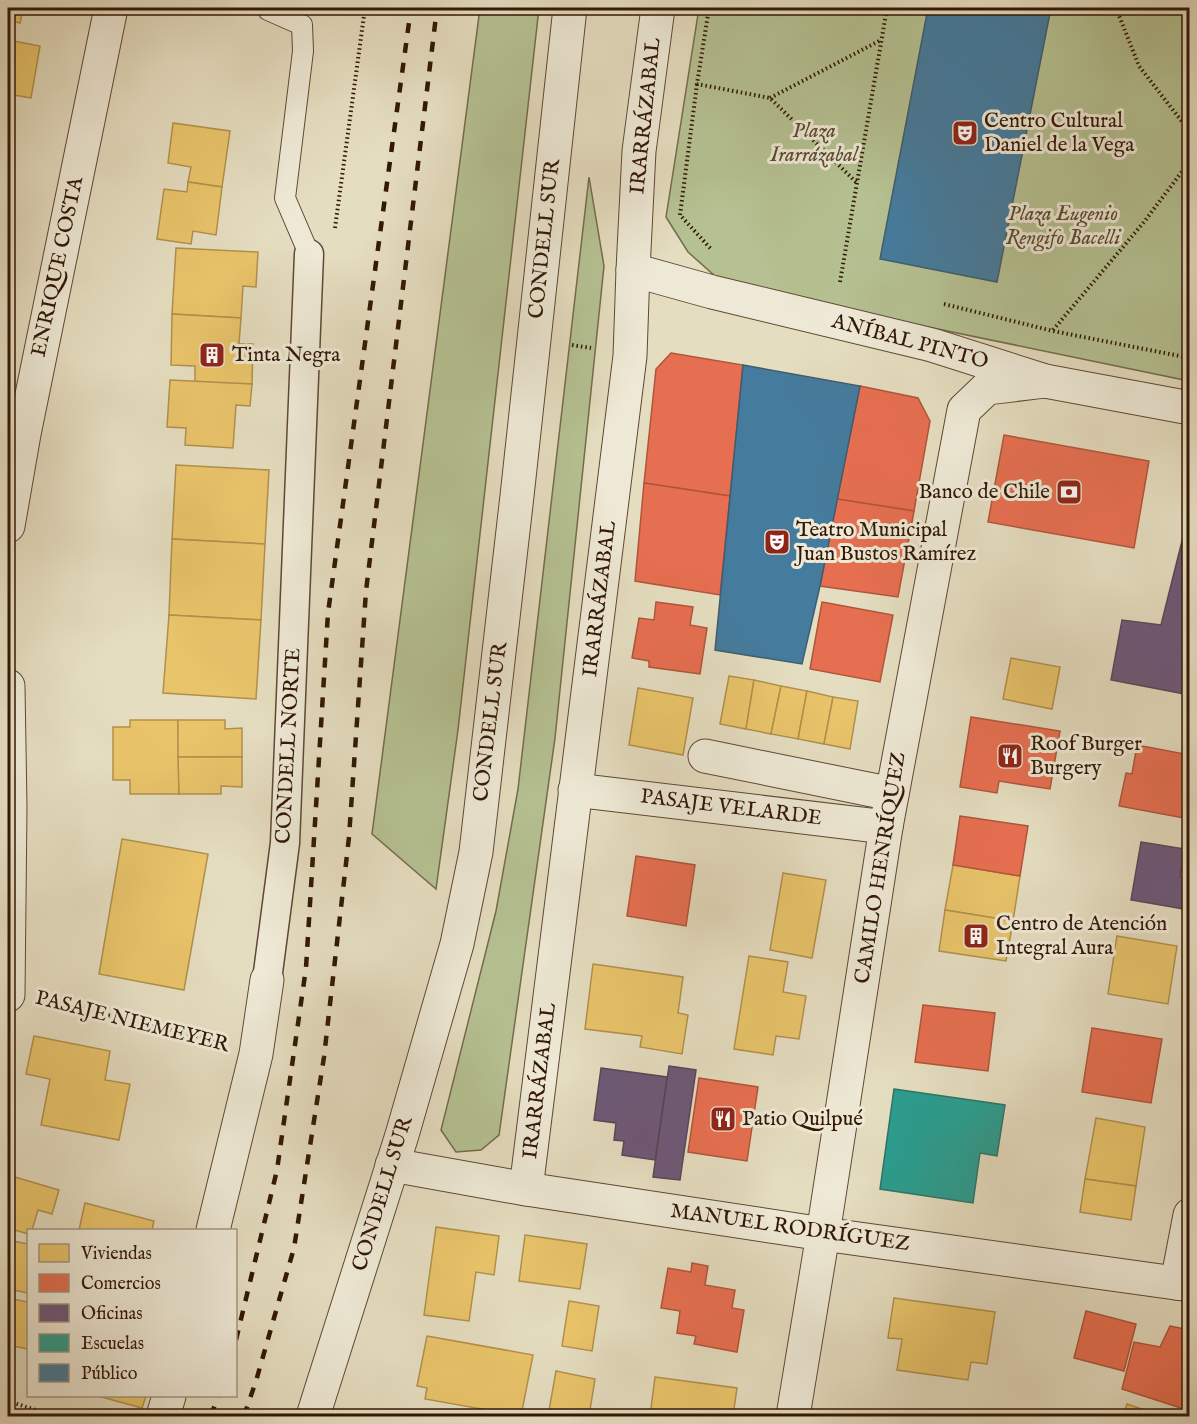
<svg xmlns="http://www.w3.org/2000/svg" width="1197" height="1424" font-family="'IM FELL English',serif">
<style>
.green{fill:#b5c192;stroke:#746c4c;stroke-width:1.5}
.homes{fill:#e9c46a;stroke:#b2904c;stroke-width:1.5}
.shops{fill:#e76f51;stroke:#b1553a;stroke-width:1.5}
.offices{fill:#6d597a;stroke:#5b4557;stroke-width:1.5}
.schools{fill:#2a9d8f;stroke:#2c7566;stroke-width:1.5}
.public{fill:#457b9d;stroke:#3f5d6f;stroke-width:1.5}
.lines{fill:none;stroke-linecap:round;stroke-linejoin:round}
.service-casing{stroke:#5f4834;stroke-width:22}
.pedestrian-casing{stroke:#5f4834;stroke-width:31}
.minor-casing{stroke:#5f4834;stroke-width:35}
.tertiary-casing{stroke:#5f4834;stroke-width:35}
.path{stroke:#321705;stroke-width:4;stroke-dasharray:1.5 3;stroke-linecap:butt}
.service{stroke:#eee9d6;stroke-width:20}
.pedestrian{stroke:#eee9d6;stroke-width:28}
.minor{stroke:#eee9d6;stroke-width:33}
.tertiary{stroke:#eee9d6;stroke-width:33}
.rail{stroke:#321705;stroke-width:4.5;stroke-dasharray:10 10;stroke-linecap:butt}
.labels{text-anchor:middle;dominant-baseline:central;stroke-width:6;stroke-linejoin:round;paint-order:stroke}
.street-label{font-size:21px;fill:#321705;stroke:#eee9d6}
.poi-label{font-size:21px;fill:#321705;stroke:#eee9d6;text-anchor:start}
.park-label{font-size:21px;font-style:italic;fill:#594a2f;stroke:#eee9d6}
</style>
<rect width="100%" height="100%" fill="#e5ddc0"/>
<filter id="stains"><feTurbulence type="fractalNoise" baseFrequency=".00333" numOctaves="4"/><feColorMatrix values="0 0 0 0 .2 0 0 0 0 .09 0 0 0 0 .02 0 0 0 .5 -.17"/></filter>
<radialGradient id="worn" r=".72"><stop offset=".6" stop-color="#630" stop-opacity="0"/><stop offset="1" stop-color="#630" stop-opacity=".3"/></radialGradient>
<g class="green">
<path d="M480 8H539L458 730 436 889 372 834Z"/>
<path d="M699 8H1189V381L725 285 688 252 666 217Z"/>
<path d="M589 177 604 266 555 738 499 1135 481 1150 456 1152 441 1130 496 911 518 789Z"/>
</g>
<g class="homes">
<path d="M8 8H23L20 23 8 20Z"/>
<path d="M8 40 40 46 31 98 8 94Z"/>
<path d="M173 123 230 131 222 187 188 182 191 167 168 163Z"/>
<path d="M188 182 222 187 216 235 193 231 191 244 157 239 164 189 187 192Z"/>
<path d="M176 248 258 252 256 287 243 286 241 318 172 314Z"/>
<path d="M172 314 241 318 239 344H253L252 384 195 383V366L171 365Z"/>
<path d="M170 380 252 384 250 406 236 405 233 448 185 445 186 428 167 427Z"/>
<path d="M176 465 269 470 265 544 172 539Z"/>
<path d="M172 539 265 544 261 620 169 615Z"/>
<path d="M169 615 261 620 256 699 163 693Z"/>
<path d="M1011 658 1060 667 1052 709 1003 699Z"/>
<path d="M729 676 754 680 746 729 720 724Z"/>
<path d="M754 680 781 686 771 734 746 729Z"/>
<path d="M781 686 807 691 798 739 771 734Z"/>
<path d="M638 688 693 698 683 755 629 745Z"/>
<path d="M807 691 833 697 824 744 798 739Z"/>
<path d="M833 697 858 701 850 749 824 744Z"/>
<path d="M130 720H178L179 794H130V780H113V727H130Z"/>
<path d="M178 720H225V729L242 728V757H178Z"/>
<path d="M178 757H242V787L221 786V794H179Z"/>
<path d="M122 839 208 854 184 990 99 974Z"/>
<path d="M953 865 1020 876 1013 921 945 910Z"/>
<path d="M783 873 826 880 812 958 770 950Z"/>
<path d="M945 910 1013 921 1006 961 939 951Z"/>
<path d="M1117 936 1177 946 1168 1004 1108 994Z"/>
<path d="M749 956 788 962 783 992 806 996 799 1039 776 1036 773 1055 734 1049Z"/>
<path d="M593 964 683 977 678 1013 688 1015 682 1054 640 1047 642 1036 585 1029Z"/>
<path d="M34 1036 110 1051 105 1080 130 1084 119 1140 41 1125 50 1079 26 1074Z"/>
<path d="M1096 1118 1145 1127 1136 1186 1085 1179Z"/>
<path d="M8 1175 59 1190 52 1214 38 1210 32 1230H28V1234L8 1228Z"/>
<path d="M1085 1179 1136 1186 1131 1220 1080 1212Z"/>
<path d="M85 1203 154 1221 152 1230H79Z"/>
<path d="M436 1227 499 1236 494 1275 476 1272 469 1321 424 1315Z"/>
<path d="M525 1235 587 1244 580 1289 519 1281Z"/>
<path d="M8 1240 28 1244V1293L8 1289Z"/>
<path d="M8 1298 28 1302V1349L8 1345Z"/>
<path d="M894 1298 995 1312 987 1364 971 1362 968 1380 897 1370 902 1339 888 1338Z"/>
<path d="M569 1301 599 1306 592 1351 562 1346Z"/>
<path d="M427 1336 533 1355 521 1416 425 1399 427 1388 417 1386Z"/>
<path d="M556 1371 595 1379 589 1416H548Z"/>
<path d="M655 1377 737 1388 733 1416H650Z"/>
<path d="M98 1396H146L142 1408Z"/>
<path d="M1127 1404 1162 1416H1123Z"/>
</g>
<g class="shops">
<path d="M671 353 743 365 730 496 644 483 656 369Z"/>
<path d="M860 386 918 398 930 421 914 511 837 499Z"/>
<path d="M1004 435 1149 461 1134 548 988 522Z"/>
<path d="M644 483 730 496 720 595 635 581Z"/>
<path d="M837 499 914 511 898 597 820 586Z"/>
<path d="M656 602 693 607 690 625 707 628 700 674 649 667V661L632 658 639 618 654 620Z"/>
<path d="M822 602 893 615 880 682 810 669Z"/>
<path d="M971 717 1060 731 1050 789 999 781 997 793 960 787Z"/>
<path d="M1137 745 1190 755V819L1119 806 1126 773 1132 774Z"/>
<path d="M960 816 1028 826 1020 876 953 865Z"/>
<path d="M636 856 695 865 686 926 627 916Z"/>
<path d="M923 1005 995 1013 988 1071 915 1062Z"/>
<path d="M1092 1028 1162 1039 1151 1103 1082 1092Z"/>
<path d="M699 1078 758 1087 747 1161 688 1152Z"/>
<path d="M692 1263 708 1266 705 1285 735 1290 732 1308 744 1310 737 1352 694 1344 696 1336 677 1333 680 1311 661 1308 668 1268 691 1272Z"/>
<path d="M1086 1311 1136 1324 1124 1371 1074 1358Z"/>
<path d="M1170 1326 1190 1330V1411L1122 1389 1134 1342 1160 1347Z"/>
</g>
<g class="offices">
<path d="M1188 517H1190V695L1111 680 1122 620 1161 625Z"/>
<path d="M1141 842 1185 849 1180 877 1190 879V910L1131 900Z"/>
<path d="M669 1066 696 1070 680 1180 653 1177Z"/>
<path d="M601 1068 667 1077 655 1160 622 1155 624 1141 614 1140 616 1123 594 1120Z"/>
</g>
<path class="schools" d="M894 1089 1005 1105 997 1156 980 1153 973 1203 880 1189Z"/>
<g class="public">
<path d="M928 8H1051L997 282 880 259Z"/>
<path d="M743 365 860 386 820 586 802 664 715 650Z"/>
</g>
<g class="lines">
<g class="service-casing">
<path id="service" d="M268 10 302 25 303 51 285 198 309 254"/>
</g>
<g class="pedestrian-casing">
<path id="pedestrian" d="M267 980 285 843 309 254"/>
</g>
<g class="minor-casing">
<g id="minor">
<path d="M8 686 10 807 8 995"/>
<path d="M705 756 892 794"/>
<path d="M575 790 886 827"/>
<path d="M213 1230 256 1054 267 980"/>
<path d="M1177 1283 1190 1215"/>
<path d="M163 1416 169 1396"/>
<path d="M793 1416 823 1234 886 827 964 410 987 388 1045 381"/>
</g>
</g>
<g class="tertiary-casing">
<g id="tertiary">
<path d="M633 270 712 292 932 345 1045 381 1190 408"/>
<path d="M8 526 24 434 111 8"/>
<path d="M392 1165 526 1189 823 1234 1190 1285"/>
<path d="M526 1189 630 356 633 270 639 151 658 8"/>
<path d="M313 1416 402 1135 457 944 476 852 517 496 570 8"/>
</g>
</g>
<g class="path">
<path d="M709 8 697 84 770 98 857 183"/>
<path d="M1116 8 1139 66 1190 132"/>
<path d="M697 84 680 215 711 249"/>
<path d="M770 98 881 40"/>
<path d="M335 228 365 8"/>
<path d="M840 282 887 8"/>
<path d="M944 304 1053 331 1190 358"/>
<path d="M1053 330 1144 222 1190 161"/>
<path d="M572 345 591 348"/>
<path d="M47 1001 218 1041"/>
<path d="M8 1401 54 1416"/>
</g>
<use href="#service" class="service"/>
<use href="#pedestrian" class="pedestrian"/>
<use href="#minor" class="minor"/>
<use href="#tertiary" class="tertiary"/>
<g class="rail">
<path d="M236 1340 277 1170 306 968 328 613 411 8"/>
<path d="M211 1416 218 1396"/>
<path d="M244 1416 256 1381 294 1248 324 1057 349 837 366 591 437 8"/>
</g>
</g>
<defs>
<g id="theatre-square" transform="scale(1.35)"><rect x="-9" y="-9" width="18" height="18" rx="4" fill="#8f2418" stroke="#eee9d6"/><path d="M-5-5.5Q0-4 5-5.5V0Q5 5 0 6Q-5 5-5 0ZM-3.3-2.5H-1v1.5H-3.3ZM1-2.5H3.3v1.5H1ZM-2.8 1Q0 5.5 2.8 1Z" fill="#fff"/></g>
<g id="building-square" transform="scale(1.35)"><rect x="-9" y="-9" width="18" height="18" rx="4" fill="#8f2418" stroke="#eee9d6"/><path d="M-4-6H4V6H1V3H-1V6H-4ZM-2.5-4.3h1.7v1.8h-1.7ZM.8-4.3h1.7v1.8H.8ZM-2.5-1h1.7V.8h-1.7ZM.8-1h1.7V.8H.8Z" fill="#fff"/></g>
<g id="bank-square" transform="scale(1.35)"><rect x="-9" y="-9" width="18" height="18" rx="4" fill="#8f2418" stroke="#eee9d6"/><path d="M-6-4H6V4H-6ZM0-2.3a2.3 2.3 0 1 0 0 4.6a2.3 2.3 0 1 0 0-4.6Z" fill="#fff"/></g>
<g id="restaurant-square" transform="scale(1.35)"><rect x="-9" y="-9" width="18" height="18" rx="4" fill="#8f2418" stroke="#eee9d6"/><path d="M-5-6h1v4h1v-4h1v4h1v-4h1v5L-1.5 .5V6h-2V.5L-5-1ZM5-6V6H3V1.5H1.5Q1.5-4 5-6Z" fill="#fff"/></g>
</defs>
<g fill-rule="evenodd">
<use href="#theatre-square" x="965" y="133"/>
<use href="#building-square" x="212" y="355"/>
<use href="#bank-square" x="1069" y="492"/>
<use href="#theatre-square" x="777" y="542"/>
<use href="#restaurant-square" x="1010" y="756"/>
<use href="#building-square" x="976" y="936"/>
<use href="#restaurant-square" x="723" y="1119"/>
</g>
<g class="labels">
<g class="street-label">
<text transform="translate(646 116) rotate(-84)">IRARRÁZABAL</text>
<text transform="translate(545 239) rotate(-84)">CONDELL SUR</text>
<text transform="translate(58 267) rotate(-78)">ENRIQUE COSTA</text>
<text transform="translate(910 342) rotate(15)">ANÍBAL PINTO</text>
<text transform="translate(600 599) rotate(-83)">IRARRÁZABAL</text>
<text transform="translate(491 722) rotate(-83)">CONDELL SUR</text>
<text transform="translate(289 746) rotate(-87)">CONDELL NORTE</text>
<text transform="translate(731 808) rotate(7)">PASAJE VELARDE</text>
<text transform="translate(881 868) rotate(-81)">CAMILO HENRÍQUEZ</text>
<text transform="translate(132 1022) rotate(14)">PASAJE NIEMEYER</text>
<text transform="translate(540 1081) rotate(-83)">IRARRÁZABAL</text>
<text transform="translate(383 1194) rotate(-73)">CONDELL SUR</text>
<text transform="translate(790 1228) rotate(8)">MANUEL RODRÍGUEZ</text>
</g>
<g class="poi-label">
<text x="984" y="121">Centro Cultural<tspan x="984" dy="24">Daniel de la Vega</tspan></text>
<text x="232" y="355">Tinta Negra</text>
<text x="1050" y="492" text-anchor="end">Banco de Chile</text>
<text x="796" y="530">Teatro Municipal<tspan x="796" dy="24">Juan Bustos Ramírez</tspan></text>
<text x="1030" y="744">Roof Burger<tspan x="1030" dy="24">Burgery</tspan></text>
<text x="996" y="924">Centro de Atención<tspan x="996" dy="24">Integral Aura</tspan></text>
<text x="742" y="1119">Patio Quilpué</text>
</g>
<g class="park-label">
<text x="814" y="131">Plaza<tspan x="814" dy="24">Irarrázabal</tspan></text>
<text x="1063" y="214">Plaza Eugenio<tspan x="1063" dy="24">Rengifo Bacelli</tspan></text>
</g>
</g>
<rect width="1197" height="1424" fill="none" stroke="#e5ddc0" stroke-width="30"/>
<rect x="9" y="9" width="1179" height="1406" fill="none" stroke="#321705" stroke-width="3"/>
<rect x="15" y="15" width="1167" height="1394" fill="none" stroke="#321705" stroke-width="1.5"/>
<rect x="27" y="1229" width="210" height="168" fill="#eee9d6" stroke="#a39582" stroke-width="1.5"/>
<rect x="39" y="1244" width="30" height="18" fill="#e9c46a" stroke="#a39582" stroke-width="1.5"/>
<text x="81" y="1259" font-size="18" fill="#321705">Viviendas</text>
<rect x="39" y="1274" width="30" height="18" fill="#e76f51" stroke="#a39582" stroke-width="1.5"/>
<text x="81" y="1289" font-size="18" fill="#321705">Comercios</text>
<rect x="39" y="1304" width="30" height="18" fill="#6d597a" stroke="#a39582" stroke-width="1.5"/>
<text x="81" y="1319" font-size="18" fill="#321705">Oficinas</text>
<rect x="39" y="1334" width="30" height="18" fill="#2a9d8f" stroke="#a39582" stroke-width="1.5"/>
<text x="81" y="1349" font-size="18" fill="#321705">Escuelas</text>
<rect x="39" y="1364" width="30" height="18" fill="#457b9d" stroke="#a39582" stroke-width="1.5"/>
<text x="81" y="1379" font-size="18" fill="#321705">Público</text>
<rect width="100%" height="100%" filter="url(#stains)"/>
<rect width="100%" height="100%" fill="url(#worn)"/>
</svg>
